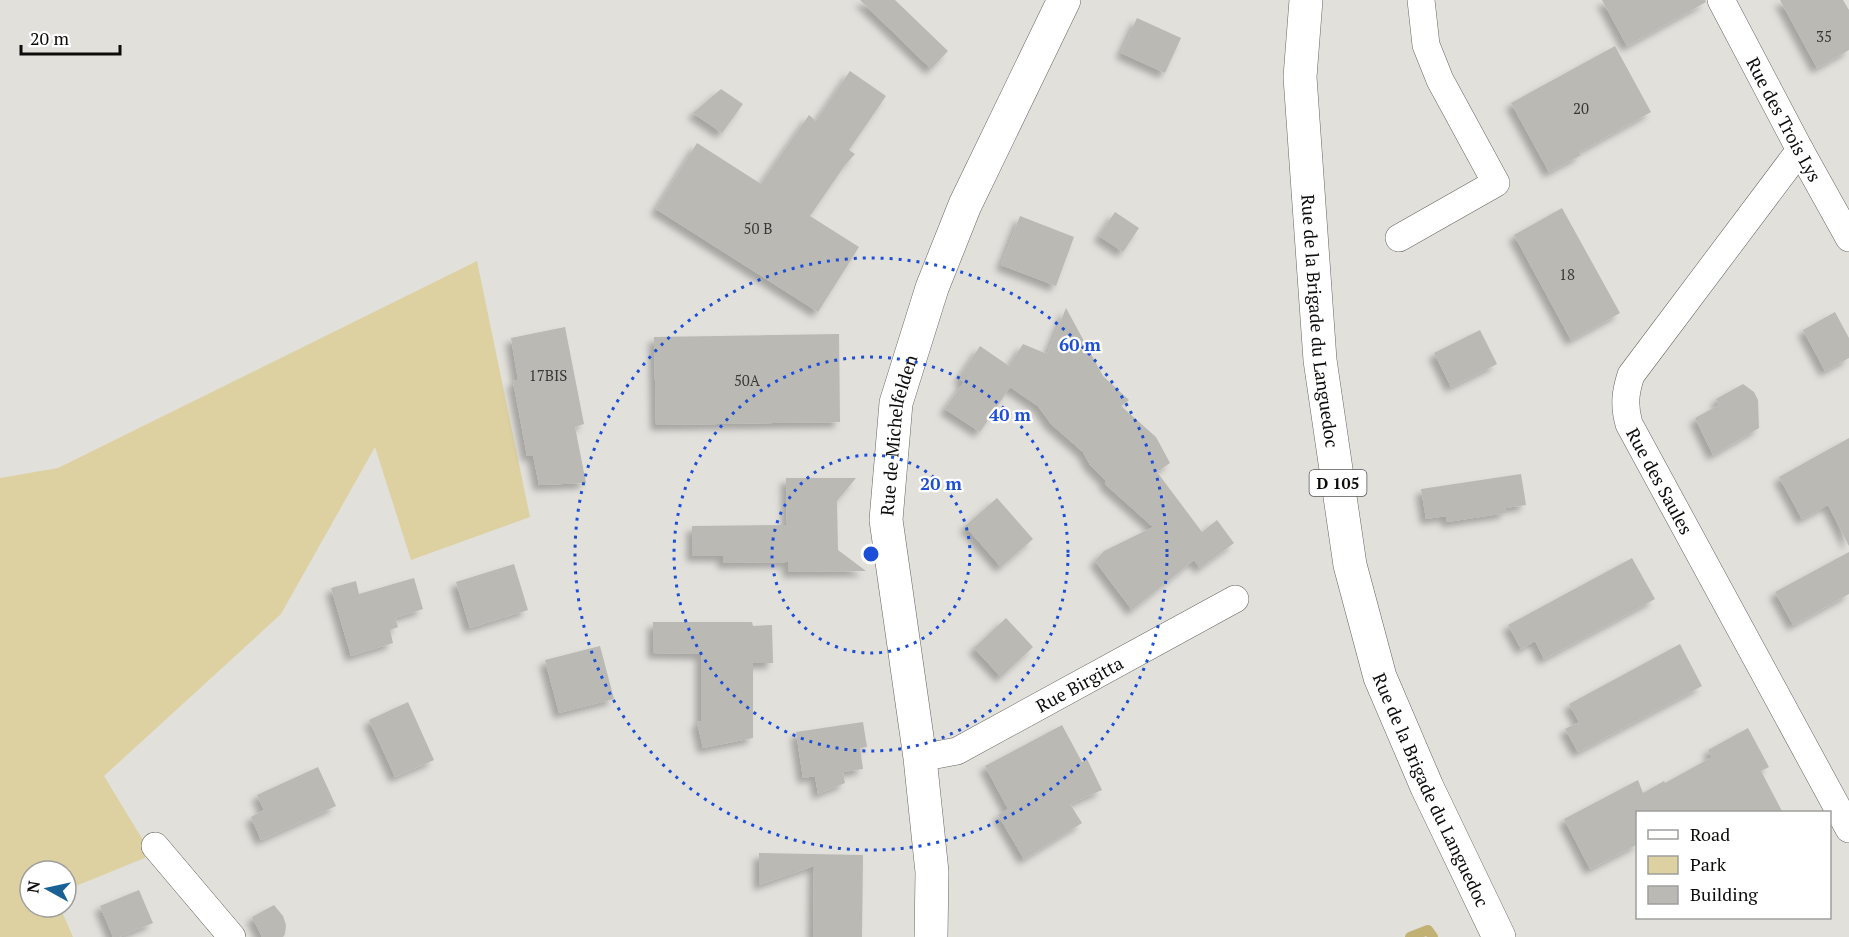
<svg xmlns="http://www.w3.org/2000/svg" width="1849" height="937" font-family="'PT Serif',serif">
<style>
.green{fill:#ddd1a2}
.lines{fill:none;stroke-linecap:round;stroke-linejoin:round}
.stream{stroke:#c1b173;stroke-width:10}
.building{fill:#bab9b4;filter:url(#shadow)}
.minor-casing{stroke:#666561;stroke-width:28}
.tertiary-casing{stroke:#666561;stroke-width:34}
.primary-casing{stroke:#666561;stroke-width:34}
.minor{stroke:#fff;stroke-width:27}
.tertiary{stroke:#fff;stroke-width:33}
.primary{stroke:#fff;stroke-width:33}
.ring{fill:none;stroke:#1d4ed8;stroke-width:3;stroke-dasharray:3 6}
.labels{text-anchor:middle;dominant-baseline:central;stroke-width:4.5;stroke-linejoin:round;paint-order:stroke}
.number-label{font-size:15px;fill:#383735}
.shield{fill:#fff;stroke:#565554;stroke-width:1.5}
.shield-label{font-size:16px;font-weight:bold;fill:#0d0c0b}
.street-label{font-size:18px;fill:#0d0c0b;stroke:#fff}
.centre{fill:#1d4ed8;stroke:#fff;stroke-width:3}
.ring-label{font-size:18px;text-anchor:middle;font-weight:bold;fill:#1d4ed8;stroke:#fff;stroke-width:4.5;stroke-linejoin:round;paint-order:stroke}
</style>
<defs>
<filter id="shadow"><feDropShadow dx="-5.5" dy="5.5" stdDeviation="3" flood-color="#0004"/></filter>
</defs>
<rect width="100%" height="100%" fill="#e1e0db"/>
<path class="green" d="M477 261 530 517 411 560 375 447 281 614 104 776 152 855 66 890V871H30V907H60L73 937H0V478L58 468Z"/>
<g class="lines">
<path class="stream" d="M1410 937 1428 930 1433 937"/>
</g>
<g class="building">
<path d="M860 0H895L948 51 931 69Z"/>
<path d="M1602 0H1705L1706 2 1627 46Z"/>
<path d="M1780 0H1843L1849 10V50L1817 68Z"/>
<path d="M1137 18 1181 38 1165 73 1121 53Z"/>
<path d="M1615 46 1651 112 1579 152 1581 155 1549 172 1511 103Z"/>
<path d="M850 71 886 96 849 150 855 154 845 165 810 216 859 247 818 312 656 209 697 143 761 184 809 115 816 121Z"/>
<path d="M721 89 743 104 722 133 693 113Z"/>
<path d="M1562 208 1620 313 1571 340 1514 235Z"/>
<path d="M1115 212 1139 228 1123 252 1099 236Z"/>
<path d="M1020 216 1074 237 1056 286 1001 265Z"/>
<path d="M1066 308 1103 376 1129 400 1121 406 1156 437 1170 463 1157 472 1202 532 1217 520 1234 543 1200 568 1194 560 1132 610 1095 561 1104 551 1153 527 1105 484V480L1090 465 1083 452 1051 424 1038 406 1010 387 980 432 945 409 964 382 959 378 980 346 1009 366 1023 344 1047 354Z"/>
<path d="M1835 312 1849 338V358L1825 371 1803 330Z"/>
<path d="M565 327 584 424 575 427 586 483 539 485 533 455 527 456 513 381 518 380 511 338Z"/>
<path d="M1480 330 1497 364 1451 387 1434 353Z"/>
<path d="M839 334 840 422 656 425 654 337Z"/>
<path d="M1743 384 1754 392 1758 400 1759 428 1713 455 1695 418 1719 405 1716 399Z"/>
<path d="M1849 438V546L1828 505 1802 519 1779 477Z"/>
<path d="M1521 474 1526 505 1505 508 1506 513 1447 522 1446 516 1426 519 1421 489Z"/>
<path d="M786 478H856L837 501 838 550 866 571 788 572V562L723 563V556H692V526L787 525Z"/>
<path d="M997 498 1033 539 1001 567 965 526Z"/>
<path d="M1849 552V594L1793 625 1775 592Z"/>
<path d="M1632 558 1655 599 1544 659 1535 641 1521 649 1508 625Z"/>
<path d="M514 564 528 610 470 628 456 582Z"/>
<path d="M414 578 423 609 395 618 398 627 390 630 393 643 351 656 331 588 356 581 359 594Z"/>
<path d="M1006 618 1033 647 1001 677 974 648Z"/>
<path d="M653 622H752L753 626 772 625 773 663H753V738L703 748 697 722 701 721V654L653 653Z"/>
<path d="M1680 644 1702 686 1578 752 1565 729 1579 722 1569 704Z"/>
<path d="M600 646 614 699 559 713 545 660Z"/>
<path d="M408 702 434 760 395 777 369 720Z"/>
<path d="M863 722 867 747 860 748 863 769 843 772 845 783 818 794 815 776 803 778 796 732Z"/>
<path d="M1062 725 1082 762 1087 759 1102 790 1070 804 1082 823 1024 859 998 815 1008 809 985 766Z"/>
<path d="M1748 728 1769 767 1761 771 1783 813H1638V844L1590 869 1564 819 1638 780 1643 793 1664 781 1665 783 1712 757 1708 750Z"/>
<path d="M318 767 336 806 261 840 251 817 264 810 257 795Z"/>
<path d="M759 853 863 855 862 937H813L814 866 759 885Z"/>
<path d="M139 890 153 923 119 937H113L100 906Z"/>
<path d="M274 905 283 916 286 925 285 934 283 937H262L252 917Z"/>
</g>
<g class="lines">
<g class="minor-casing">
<g id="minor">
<path id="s1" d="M1721 0 1800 150 1849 238"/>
<path id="s2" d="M1800 150 1631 375C1625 393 1624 406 1629 424L1849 829"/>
<path d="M1399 238 1496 183 1440 80 1426 45 1421 0"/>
<path id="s3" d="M920 758 957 751 1235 599"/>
<path d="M155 846 232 937"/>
</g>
</g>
<g class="tertiary-casing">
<g id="tertiary">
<path id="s4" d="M931 937 932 872 920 758 886 520 896 403 932 288 965 205 1064 0"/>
</g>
</g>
<g class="primary-casing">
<g id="primary">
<path id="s5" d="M1306 0 1300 77 1320 360 1350 565 1380 677 1427 787 1499 937"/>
</g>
</g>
<use href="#minor" class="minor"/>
<use href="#tertiary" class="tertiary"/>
<use href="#primary" class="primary"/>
</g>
<g class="ring">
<circle cx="871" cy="554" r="99"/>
<circle cx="871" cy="554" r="197"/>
<circle cx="871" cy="554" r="296"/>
</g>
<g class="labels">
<g class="number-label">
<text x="1824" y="36">35</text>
<text x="1581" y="108">20</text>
<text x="758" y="228">50 B</text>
<text x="1567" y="274">18</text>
<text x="548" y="375">17BIS</text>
<text x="747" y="380">50A</text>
</g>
<rect class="shield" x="1309.5" y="470" width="57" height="26" rx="4.5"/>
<g class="shield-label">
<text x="1338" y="483">D 105</text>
</g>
<g class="street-label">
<text stroke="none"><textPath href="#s1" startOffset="135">Rue des Trois Lys</textPath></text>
<text stroke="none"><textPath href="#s5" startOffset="322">Rue de la Brigade du Languedoc</textPath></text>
<text stroke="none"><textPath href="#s4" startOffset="506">Rue de Michelfelden</textPath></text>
<text stroke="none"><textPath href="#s2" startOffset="396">Rue des Saules</textPath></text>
<text stroke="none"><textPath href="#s3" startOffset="177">Rue Birgitta</textPath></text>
<text stroke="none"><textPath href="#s5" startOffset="808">Rue de la Brigade du Languedoc</textPath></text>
</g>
</g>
<circle cx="871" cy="554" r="9" class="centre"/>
<g class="ring-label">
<text x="1080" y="351">60 m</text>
<text x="1010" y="421">40 m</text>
<text x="941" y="490">20 m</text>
</g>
<rect x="1636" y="811" width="195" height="108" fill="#ffffff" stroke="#9e9e9d" stroke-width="1.5"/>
<rect x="1648" y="830" width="30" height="9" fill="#ffffff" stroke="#9e9e9d" stroke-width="1.5"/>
<text x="1690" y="841" font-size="18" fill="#0d0c0b">Road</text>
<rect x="1648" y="856" width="30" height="18" fill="#ddd1a2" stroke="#9e9e9d" stroke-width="1.5"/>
<text x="1690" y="871" font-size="18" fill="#0d0c0b">Park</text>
<rect x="1648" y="886" width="30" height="18" fill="#bab9b4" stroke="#9e9e9d" stroke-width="1.5"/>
<text x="1690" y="901" font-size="18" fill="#0d0c0b">Building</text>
<g transform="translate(48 889) rotate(278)"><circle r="28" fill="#ffffff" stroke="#9e9e9d" stroke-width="1.5"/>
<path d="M0-4.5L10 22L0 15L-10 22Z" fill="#196195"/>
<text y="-9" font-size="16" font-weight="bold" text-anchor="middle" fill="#0d0c0b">N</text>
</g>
<path d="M21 45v9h99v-9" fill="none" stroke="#0d0c0b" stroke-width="3"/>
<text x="30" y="45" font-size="18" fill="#0d0c0b" stroke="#ffffff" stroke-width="4.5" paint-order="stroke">20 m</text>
</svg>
